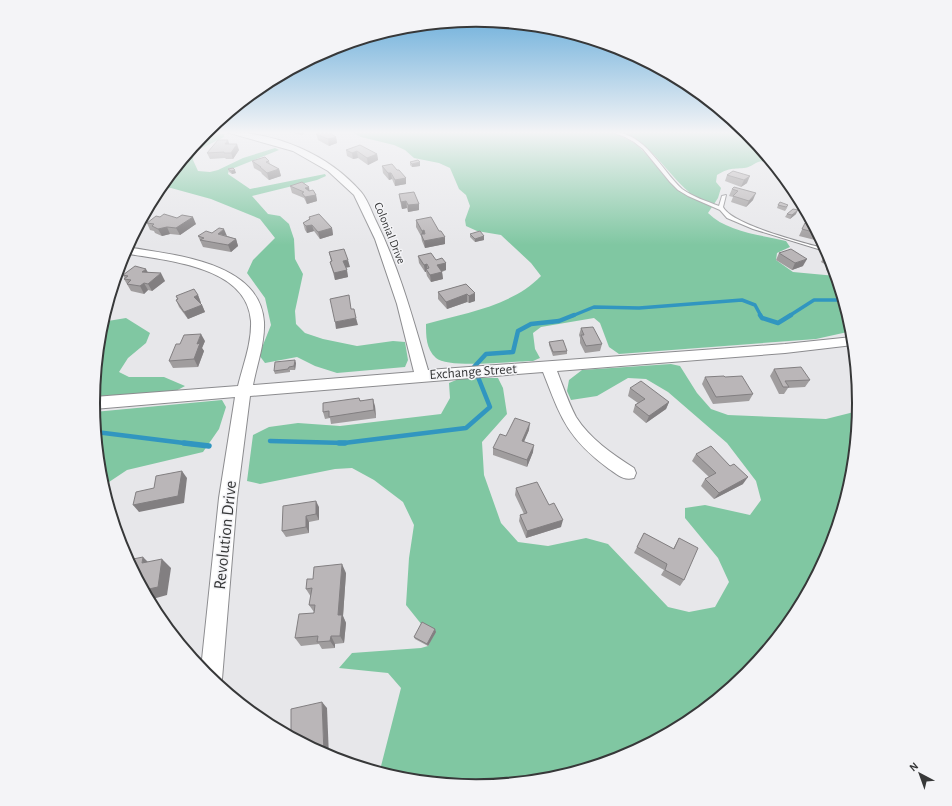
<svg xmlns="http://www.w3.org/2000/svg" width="952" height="806" font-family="'Alegreya Sans',sans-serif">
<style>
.green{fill:#80c7a2}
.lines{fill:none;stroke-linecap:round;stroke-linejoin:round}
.stream-far2{stroke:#3196c0;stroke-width:3.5}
.stream-far1{stroke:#3196c0;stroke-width:4.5}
.stream{stroke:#3196c0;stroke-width:5.5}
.service-casing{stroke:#8c8c8f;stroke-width:2}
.minor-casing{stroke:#8c8c8f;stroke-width:2}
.service{fill:#fff;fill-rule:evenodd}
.minor{fill:#fff;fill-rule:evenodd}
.wall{fill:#a09d9e}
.shaded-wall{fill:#827f81}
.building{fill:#bab6b8;stroke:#827f81}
.labels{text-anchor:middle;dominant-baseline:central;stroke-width:3;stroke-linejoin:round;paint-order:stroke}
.far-street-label{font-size:12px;fill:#373839;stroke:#f4f4f7}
.street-label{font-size:14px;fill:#373839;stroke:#f4f4f7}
.near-street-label{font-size:17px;fill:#373839;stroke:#f4f4f7}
.rim{fill:none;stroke:#373839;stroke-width:2}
</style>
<rect width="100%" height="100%" fill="#e7e7ea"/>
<g class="green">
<path d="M352 132H610C620 136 630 139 638 146 655 161 666 183 686 195L689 192C666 172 652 145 623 132H741L748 134 772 162C755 158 755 167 744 168 731 169 729 168 717 175L716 182 721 188 718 198 708 213C727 232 761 235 786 241L790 247 777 253 776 260 793 272 836 276 852 331 816 339 619 354 609 347 600 323 594 318 541 327 533 333 535 349 540 358 533 361C515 361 448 369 436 358 426 349 426 336 426 324 465 313 512 306 541 276L531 263 501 235 477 231 466 226 465 220 470 206 466 195 459 189 450 168 439 163 414 158 405 150 394 145 361 137Z"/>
<path d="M218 134H224V137L194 152 193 160 198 171 210 172 218 170 243 158 275 148 279 150 229 170 228 174 250 189 325 174 326 176 317 180 252 196 268 214 280 216 289 224 294 239 295 259 303 274 295 311 296 324 305 333 323 339 357 346 393 341 405 342 408 360 405 367 337 373 315 366 297 357 265 363 259 355 271 325 265 298 247 273 253 260 275 238 260 219 211 199 171 188 158 189C176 168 191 141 218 134Z"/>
<path d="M126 318 150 333 146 343 128 358 119 372 129 377H164L185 386 174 392 94 398 102 322Z"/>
<path d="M671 364 680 366 697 393 711 409 728 415 826 419 858 411 852 478 830 550 794 616 747 674 689 722 622 757 550 779 476 786 401 779 378 772 380 770 401 688 388 673 339 668 352 653 421 648 428 646 435 632 422 625 406 605 409 558 414 525 403 502 374 480 352 468 335 469 260 484 247 481 253 435 269 427 298 423 340 426 441 414 450 398 449 383 461 378H498L503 388 507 414 482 442 484 475 501 523 518 542 548 546 586 538 608 544 668 607 689 612 715 607 729 582 718 558 685 518V508L705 505 750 515 761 500 756 481 727 443 668 392 646 379 628 378 597 396 571 400 567 391 569 380 582 370Z"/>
<path d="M222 400 226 407 219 429 203 452 127 470 103 486 100 477 94 412Z"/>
</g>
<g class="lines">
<g class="stream-far2">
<path d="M572 316 594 307 639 308 742 300 755 305 761 316"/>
<path d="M789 316 814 300H843"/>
</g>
<g class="stream-far1">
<path d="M760 315 762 318 778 323 791 315"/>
<path d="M96 432 192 444"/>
<path d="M270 441 344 443 466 428 490 407 474 367 486 354 513 352 518 331 531 324 559 321 574 315"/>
</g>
<g class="stream">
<path d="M184 443 209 446"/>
<path d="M339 443H345"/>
</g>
<g class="service-casing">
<path id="service" d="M612 132C645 132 661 170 682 189 693 197 706 201 719 206L722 196 726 195 723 207C732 225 805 243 826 249L828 252 753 229 727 218 720 210 688 196 678 190 670 182 643 149 634 142 625 137Z"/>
</g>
<g class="minor-casing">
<path id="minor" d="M226 132C275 132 328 154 361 192 367 199 371 210 375 219 399 267 413 319 428 370L785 344 852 337 853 345 785 353 557 371C563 386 568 402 576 417 590 439 612 454 634 468L636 473 634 478C624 481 618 475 609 469 567 438 561 418 543 372L250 396 237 498 222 679 219 685 201 669 219 498 235 397 94 409V397L238 386C243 365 252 343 251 321 247 265 165 261 124 253L127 247C172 255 260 261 264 322 265 343 257 364 253 385L414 372 397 304 375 239 354 195 328 171 293 151Z"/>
</g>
<use href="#service" class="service"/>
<use href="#minor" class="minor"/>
</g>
<g class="wall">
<path d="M288 132H306L302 135Z"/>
<path d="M316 134 336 137 337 143 329 146 318 140Z"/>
<path d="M229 144 239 150 233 159H226L225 158 210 159 207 153Z"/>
<path d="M346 150 377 154 378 160 368 165 358 158 353 159 347 156Z"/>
<path d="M252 161H269L270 164 279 169 281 176 269 180 262 174 261 172 254 168Z"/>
<path d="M410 162 420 166 412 167 410 165Z"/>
<path d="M382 166 397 170 406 178V184L395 186 392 179 389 180 383 173Z"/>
<path d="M228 169 236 173 232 174 229 172Z"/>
<path d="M733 171 747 183 741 187 725 181 727 175Z"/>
<path d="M290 186 310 191 316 195 317 201 307 204 304 198 292 193Z"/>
<path d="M734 187 753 200 746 207 731 202 733 197 729 196 732 189Z"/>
<path d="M399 194 419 204V210L408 212 407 208 402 209 400 201Z"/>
<path d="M800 200 802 205 800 207 796 205 798 202Z"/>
<path d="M778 205H788L787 208 785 211 777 208Z"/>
<path d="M787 214H796L790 219 785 217Z"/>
<path d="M309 217 332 228 333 235 320 239 314 231 307 233 305 230 303 223 309 219Z"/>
<path d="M177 218 196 224 180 235 170 234 162 236 155 233 154 231 150 230 147 223Z"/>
<path d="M416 220 445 244 425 248 422 241 421 236 416 227Z"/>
<path d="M805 223 813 225 824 245 818 243 819 239 816 238 815 240 799 236Z"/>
<path d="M212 233 227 236 236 239 238 246 231 252 203 247 198 236Z"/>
<path d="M470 234 484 236V240L475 242 470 237Z"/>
<path d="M329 252 350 267H346L348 277 335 280 332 269 330 262 331 261Z"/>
<path d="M779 253 803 266 792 270 776 260Z"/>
<path d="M825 255 830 257 835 272 832 273 826 270 828 266 821 262Z"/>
<path d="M418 256 436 260 446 263V270L442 272 443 279 431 282 427 276 426 272H425L419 263Z"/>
<path d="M148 272 165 281 152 291 148 290 144 294 131 291 124 279H125L123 275Z"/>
<path d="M466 284 475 301 469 303 467 302 447 309 438 299V292Z"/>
<path d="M198 295 201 303H200L202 305 205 312 188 319 179 307 176 300 177 299 176 296Z"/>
<path d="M581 328 602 344 600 351 585 353 580 343V338L579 335Z"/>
<path d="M205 341 202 348 204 351 198 367 173 368 169 361Z"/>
<path d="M549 342 567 351V354L553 356 549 345Z"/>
<path d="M296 363 295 370H290V372L275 374 274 371Z"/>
<path d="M774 369 810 380 805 387 788 388 784 394H779L770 376Z"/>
<path d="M705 377H725L753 394 749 401 713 404 702 384Z"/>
<path d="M630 388 669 402 666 409 646 423 633 412 635 405 638 403 628 396Z"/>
<path d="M360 400 375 406 376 418 331 424 330 418 325 419 323 412Z"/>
<path d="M529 430 524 442 533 452 527 467 493 455V448L506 436Z"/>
<path d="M696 454 743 484 714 499 701 486 705 479 709 477 692 461Z"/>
<path d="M516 488 549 505 561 527 526 538 519 521 520 515 524 514 515 495Z"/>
<path d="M319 507V520L309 522V533L286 537 282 531Z"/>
<path d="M644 533 673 549 679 538 684 580 680 586 661 575 664 570 634 553Z"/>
<path d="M346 573 343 616 346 623 344 643 335 644V648L322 649 319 644 301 646 295 638 314 612 309 605 311 597 306 589 313 579Z"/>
<path d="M436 632 428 646 415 639 414 637Z"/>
</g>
<g class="shaded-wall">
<path d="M301 132H306L302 135Z"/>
<path d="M336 137 337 143 329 146 328 139Z"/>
<path d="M228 140 230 146 225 144Z"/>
<path d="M237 144 239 150 233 159 231 153Z"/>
<path d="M357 151 358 158 353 159 352 153Z"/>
<path d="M377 154 378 160 368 165 367 158Z"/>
<path d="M420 162V166L412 167V164Z"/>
<path d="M279 169 281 176 269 180 267 173Z"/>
<path d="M235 170 236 173 232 174 231 171Z"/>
<path d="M388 173H391L392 179 389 180Z"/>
<path d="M750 176 747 183 741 187 744 180Z"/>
<path d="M406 178V184L395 186V180Z"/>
<path d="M309 187 310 194 305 188Z"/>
<path d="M756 193 753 200 746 207 749 201Z"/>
<path d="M316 195 317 201 307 204 305 197Z"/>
<path d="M406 201 407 208 402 209 401 202Z"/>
<path d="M419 204V210L408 212V205Z"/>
<path d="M798 210 796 214 790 219 792 215Z"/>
<path d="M143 217 144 219 141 222Z"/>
<path d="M193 217 196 224 180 235 176 228Z"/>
<path d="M312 225 314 231 307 233 306 226Z"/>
<path d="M167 227 170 234 162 236 158 229Z"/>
<path d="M332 228 333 235 320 239 318 232Z"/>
<path d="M224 229 227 236 218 234Z"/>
<path d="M424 230V237L422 236V231Z"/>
<path d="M484 236V240L475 242V239Z"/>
<path d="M445 237V244L425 248 424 241Z"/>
<path d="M236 239 238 246 231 252 228 245Z"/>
<path d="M807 259 803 266 792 270 795 263Z"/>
<path d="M348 260 350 267 345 268 343 261Z"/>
<path d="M446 263V270L438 272 437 265Z"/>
<path d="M427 264V271L426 269V272H425L424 265Z"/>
<path d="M146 269 150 276 142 272Z"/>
<path d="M347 270 348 277 335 280 334 273Z"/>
<path d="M442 272 443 279 431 282 430 275Z"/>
<path d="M161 273 165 281 152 291 148 284Z"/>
<path d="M144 283 148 290 144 294 140 286Z"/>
<path d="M475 293V301L469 303V296Z"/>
<path d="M467 294V302L447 309 446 302Z"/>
<path d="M198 295 201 303 197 304 194 297Z"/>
<path d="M202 305 205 312 188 319 184 312Z"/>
<path d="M356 318 358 325 336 329 335 322Z"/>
<path d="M201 334 205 341 202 348 204 351 198 367 194 359 197 344Z"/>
<path d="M295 360 296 363 295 370 294 366Z"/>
<path d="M373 399 375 406 376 418 374 410Z"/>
<path d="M669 402 666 409 646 423 649 416Z"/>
<path d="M530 423 529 430 521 448 522 441Z"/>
<path d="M534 445 533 452 527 467V460Z"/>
<path d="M182 471 187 478 184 503 139 512 133 505Z"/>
<path d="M748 477 743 484 714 499 719 493Z"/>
<path d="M316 501 319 507V520L316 514Z"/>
<path d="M306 516 309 522V533L306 527Z"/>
<path d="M563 520 561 527 526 538 527 531Z"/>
<path d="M143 557 152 566 142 563Z"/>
<path d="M162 559 171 568 167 595 149 600 144 590Z"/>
<path d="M342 564 346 573 343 616 346 623 344 643 340 636 338 615Z"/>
<path d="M435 629 436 632 428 646 427 644Z"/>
<path d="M331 636 335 644V648L330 641Z"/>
<path d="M322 702 327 708 329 757 324 754Z"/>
</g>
<g class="building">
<path d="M322 132H328L336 137 328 139 316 134Z"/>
<path d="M218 140H228L225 144H237L231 153H224V152L207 153Z"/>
<path d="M360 145 377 154 367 158 357 151 352 153 346 150Z"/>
<path d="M265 157 269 161 266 162 279 169 267 173 260 167H261L252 161Z"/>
<path d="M418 160 420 162 412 164 410 162Z"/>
<path d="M392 164 397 170H399L406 178 395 180 391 173H388L382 166Z"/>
<path d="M233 168 235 170 231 171 228 169Z"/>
<path d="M733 171 750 176 744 180 727 175Z"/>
<path d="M302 182 309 187 305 188 309 191 313 190 316 195 305 197 302 193 304 192 290 186Z"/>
<path d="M734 187 756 193 749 201 733 196 738 191 732 189Z"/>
<path d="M414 192 419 204 408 205 406 201 401 202 399 194Z"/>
<path d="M800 200 801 203 798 202Z"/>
<path d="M780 202 788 205 786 207 778 205Z"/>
<path d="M793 209 798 210 792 215 787 214Z"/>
<path d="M164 214 177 218 182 215 193 217 176 228 167 227 158 229 152 226 154 224 147 223 156 216 160 217Z"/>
<path d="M319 214 332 228 318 232 312 225 306 226 303 223 310 219 309 217Z"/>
<path d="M431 217 439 231H441L445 237 424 241 421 234H425L424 230 422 231 416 220Z"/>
<path d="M805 223 813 225 817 233 802 229Z"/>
<path d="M219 228 224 229 218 234 236 239 228 245 200 240 204 238 198 236 206 231 212 233Z"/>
<path d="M480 231 484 236 475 239 470 234Z"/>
<path d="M344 249 348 260 343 261 347 270 334 273 330 262 332 261 329 252Z"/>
<path d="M791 249 807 259 795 263 779 253Z"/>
<path d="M431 253 436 260 442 258 446 263 437 265 442 272 430 275 426 269 429 268 427 264 424 265 418 256Z"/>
<path d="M828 253 830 257 825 255Z"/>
<path d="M135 266 146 269 142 272 161 273 148 284 144 283 140 286 127 284 131 280 124 279 128 276 123 275Z"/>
<path d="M466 284 475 293 469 296 467 294 446 302 438 292Z"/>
<path d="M194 289 198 295 194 297 202 305 184 312 176 300 178 299 176 296Z"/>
<path d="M349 295 351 309H354L356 318 335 322 330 299Z"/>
<path d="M593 327 602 344 586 346 581 335H584L581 328Z"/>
<path d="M201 334 197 344 200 343 194 359 169 361 176 344H180L184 335Z"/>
<path d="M563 340 567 351 553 352 549 342Z"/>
<path d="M295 360 294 366 289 367 288 369 274 371 275 362Z"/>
<path d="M801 367 810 380 785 381 789 387H783L774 369Z"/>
<path d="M724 376 725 377 742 376 753 394 716 397 705 377Z"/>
<path d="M641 381 669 402 649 416 635 405 645 399 630 388Z"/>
<path d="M359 398 360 401 373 399 374 410 329 417V411L323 412V403Z"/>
<path d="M515 418 530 423 522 441 534 445 527 460 493 448 500 434 506 436Z"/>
<path d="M711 446 730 466 734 464 748 477 719 493 705 479 716 473 696 454Z"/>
<path d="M182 471 178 496 133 505 136 492 154 488 156 476Z"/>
<path d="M537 482 549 505 554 503 563 520 527 531 520 515 527 513 516 488Z"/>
<path d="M316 501V514L306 516V527L282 531 283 506Z"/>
<path d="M644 533 674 549 679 538 698 548 684 580 665 570 667 564 637 547Z"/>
<path d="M143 557 142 563 162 559 158 587 144 590 128 560Z"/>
<path d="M342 564 338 615H342L340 636H331L330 641 317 642 318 636 295 638 299 614 314 613 315 605H309L312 588 306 589 307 579H313L314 567Z"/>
<path d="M422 622 435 629 427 644 414 637Z"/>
<path d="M322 702 324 754 291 736V709Z"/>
</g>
<linearGradient id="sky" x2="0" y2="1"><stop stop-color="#5fa8d8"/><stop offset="0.54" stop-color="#f4f4f6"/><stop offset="1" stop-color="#f4f4f6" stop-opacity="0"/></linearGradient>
<rect width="952" height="245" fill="url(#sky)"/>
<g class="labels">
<g class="far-street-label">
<text transform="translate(390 233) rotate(68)">Colonial Drive</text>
</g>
<g class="street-label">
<text transform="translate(473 372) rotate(-4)">Exchange Street</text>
</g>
<g class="near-street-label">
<text transform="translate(225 535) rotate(-84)">Revolution Drive</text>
</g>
</g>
<path d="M0 0H952V806H0ZM100 403a376 376 0 1 1 752 0a376 376 0 1 1-752 0Z" fill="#f4f4f7" fill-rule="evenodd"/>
<path class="rim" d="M100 403a376 376 0 1 1 752 0a376 376 0 1 1-752 0Z"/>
<g transform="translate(920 774) rotate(319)" stroke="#f4f4f7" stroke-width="3" paint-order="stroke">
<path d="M0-3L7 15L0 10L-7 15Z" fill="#373839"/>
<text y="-6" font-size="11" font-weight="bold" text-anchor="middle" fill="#373839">N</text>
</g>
</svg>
